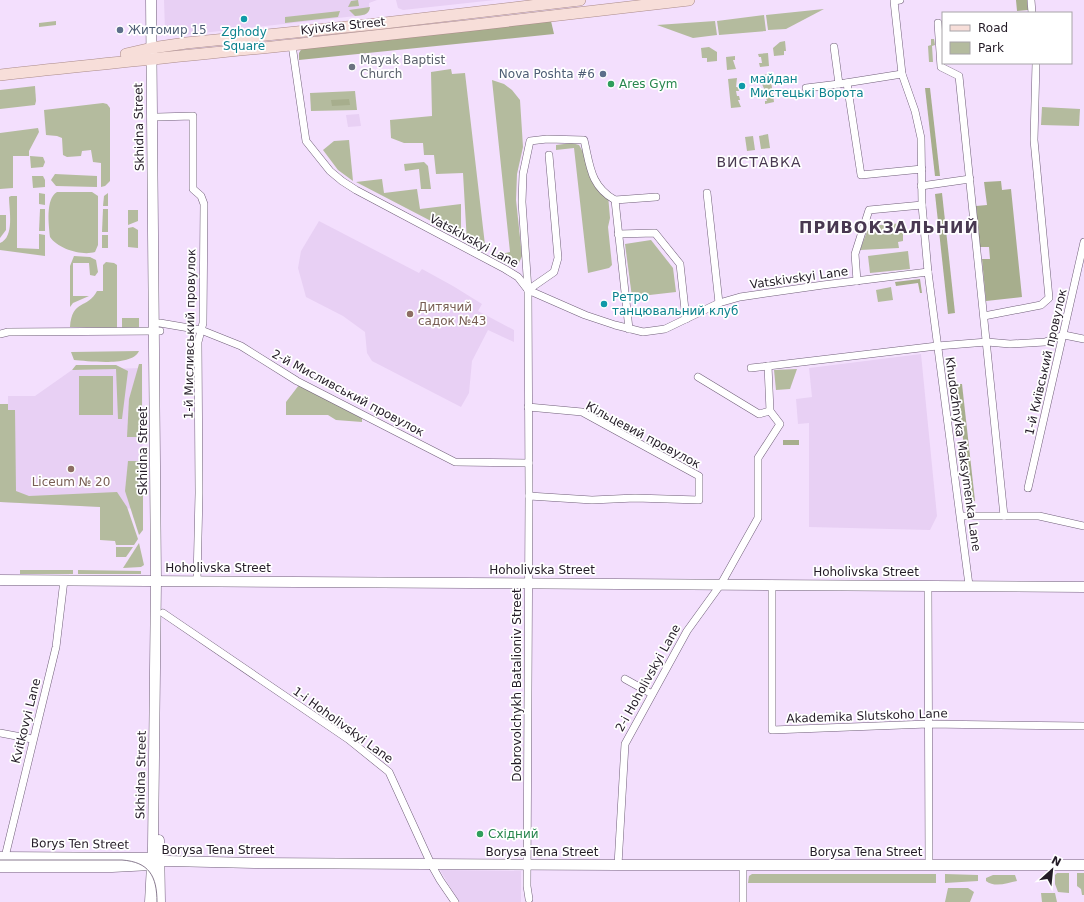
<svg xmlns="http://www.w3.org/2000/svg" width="1084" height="902" font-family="'DejaVu Sans',sans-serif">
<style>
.built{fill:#e8d0f4}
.green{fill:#b4bb9e}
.forest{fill:#a7ae8d}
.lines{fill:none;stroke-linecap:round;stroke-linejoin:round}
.street-casing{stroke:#705f79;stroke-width:8}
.secondary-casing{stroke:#705f79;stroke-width:11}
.primary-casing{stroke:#aa8b8a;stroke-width:12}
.street{stroke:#fff;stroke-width:7}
.secondary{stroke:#fff;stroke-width:10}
.primary{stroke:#f7ded9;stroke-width:11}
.tram{stroke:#87798e;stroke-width:1}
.culture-dot{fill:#0f9aa8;stroke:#fff;stroke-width:1.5}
.service-dot{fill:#5c6f8a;stroke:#fff;stroke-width:1.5}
.worship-dot{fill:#6b7280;stroke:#fff;stroke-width:1.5}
.leisure-dot{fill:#2e9e5b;stroke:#fff;stroke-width:1.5}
.education-dot{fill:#8d6e63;stroke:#fff;stroke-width:1.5}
.labels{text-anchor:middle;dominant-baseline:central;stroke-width:3.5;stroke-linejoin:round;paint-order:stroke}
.street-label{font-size:12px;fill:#231b26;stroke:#fff}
.service-label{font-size:12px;fill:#4e5e75;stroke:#fff;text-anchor:start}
.culture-label{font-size:12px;fill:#0d838f;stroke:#fff;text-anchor:start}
.worship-label{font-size:12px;fill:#5b616d;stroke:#fff;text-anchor:start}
.leisure-label{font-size:12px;fill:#27864d;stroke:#fff;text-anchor:start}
.education-label{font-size:12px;fill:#785e54;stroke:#fff;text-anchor:start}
.quarter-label{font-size:14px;letter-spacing:1px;fill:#493951;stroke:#fff}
.district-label{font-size:16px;font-weight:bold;letter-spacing:1px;fill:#493951;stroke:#fff}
</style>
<rect width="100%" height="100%" fill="#f3dffd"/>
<g class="built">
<path d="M164 0H377L369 3V10L365 15 175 36 169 34 165 30Z"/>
<path d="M396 0H495L403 10 398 8Z"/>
<path d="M359 114 361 126 348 127 346 115Z"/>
<path d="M319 221 419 273 422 269 453 286 482 304 478 311 514 330V342L488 330 472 361 469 393 461 407 372 361 367 353 365 332 343 316 306 297 298 268 301 251Z"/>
<path d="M921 354 937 516 930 530 809 527V423L798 424 796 399 812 397 809 368Z"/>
<path d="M142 368 143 509 0 502V404H8V396H35L72 370Z"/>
<path d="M440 870 521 871V902H459Z"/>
</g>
<g class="green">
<path d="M358 0 359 6 348 7 351 1Z"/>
<path d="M370 7C369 16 362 15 355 16L349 10Z"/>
<path d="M824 9 786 29 768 30 766 15Z"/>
<path d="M340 11 338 17 285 23V17Z"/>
<path d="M764 15 766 31 719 35 717 21Z"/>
<path d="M56 21V25L39 27V23Z"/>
<path d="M715 21 717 35 693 38 657 25Z"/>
<path d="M931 39H934L935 45 932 46 933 62H929L928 46 931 45Z"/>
<path d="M785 41 786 51H784V55L774 56 773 48 780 42Z"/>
<path d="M709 47 717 52V61L707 62V58H702L701 48Z"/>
<path d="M768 53 769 66 760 67 759 63H762L761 57H759L758 54Z"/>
<path d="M735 56V60H733L736 69 727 70 726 57Z"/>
<path d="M451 69 452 74 465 73 485 245 483 251 467 243 463 173 436 174 434 155H424L423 143H404L391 138 390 120 432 116 431 72Z"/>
<path d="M770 74 774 102 765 104V101H767L764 93H766L762 84 765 83 761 75Z"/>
<path d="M737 78 736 87H738L739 91H736L737 96H739L740 100H738L741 107 731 108 728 79Z"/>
<path d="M492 80 504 84 512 90 520 100 523 147 517 174 516 200 522 256 519 263 514 267 497 259 496 255 510 252Z"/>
<path d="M35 86 36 101 35 105 0 109V90Z"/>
<path d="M355 91 357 110 311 111 310 93Z"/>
<path d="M103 103 107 104 110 108V181L105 186 101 187V163L93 162 91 150 82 151 81 156 67 157 63 155 62 138 57 136 46 135 44 110Z"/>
<path d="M1042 107 1080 109 1079 126 1041 125Z"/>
<path d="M38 128 39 132 29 151V156H13V188L0 189V133Z"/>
<path d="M768 134 770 148 761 149 759 136Z"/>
<path d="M753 136 755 150 747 151 745 137Z"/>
<path d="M349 140 353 181 338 170 323 150 334 141Z"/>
<path d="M572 143 579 145 608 195 610 218 608 227 612 265 609 268 588 273 574 148 556 150V145Z"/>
<path d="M30 156 43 157 45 162 43 167 31 168Z"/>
<path d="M424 162 428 166 431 189H421L419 169 405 171 404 164Z"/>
<path d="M55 174 97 176V187L56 186 51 180Z"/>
<path d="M32 176H43L45 180V187L33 188Z"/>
<path d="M382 179 384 193 417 189 420 209 461 204V231L460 233 456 234 356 182Z"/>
<path d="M57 192H92L98 196V245L95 252C82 256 58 249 50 237 49 226 45 199 57 192Z"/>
<path d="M39 193 45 194V205L39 204Z"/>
<path d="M108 193V206H103L104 196Z"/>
<path d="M11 196H17V248L39 249V234L45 235V256L0 250V243C15 237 9 210 9 197Z"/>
<path d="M0 198V215H6V230L0 238Z"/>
<path d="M40 209H45V231H39Z"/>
<path d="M103 209H108V232H102Z"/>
<path d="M128 210H138V221L128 225Z"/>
<path d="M903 223V241L898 242 899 248 860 250 869 226Z"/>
<path d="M133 227 138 230V248L128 247V228Z"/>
<rect x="102" y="235" width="6" height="13"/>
<path d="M651 240 673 268 676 292 632 297 625 244Z"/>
<path d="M908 251 910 269 870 273 868 256Z"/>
<path d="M74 256 90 257 96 260 98 272 95 276 90 275 89 263H73V296H89L73 303 70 307V266Z"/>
<path d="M106 262 114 263 117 265V328L70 327C72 299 88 309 97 291H103V265Z"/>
<path d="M891 287 893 300 878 302 876 290Z"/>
<rect x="122" y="318" width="17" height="10"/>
<path d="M139 351C132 367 89 361 74 360L71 352Z"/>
<path d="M139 364H142V437H127L129 399Z"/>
<path d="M76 365H116L128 371 122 419H118L116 369 72 370Z"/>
<path d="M797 369 790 389 776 390 774 370Z"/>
<rect x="79" y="376" width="34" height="39"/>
<path d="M299 385 362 418V422L336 420 328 415H286V402Z"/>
<path d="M0 404H8V410H15L16 491 29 496 117 492 127 507 138 539 134 545H116L115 541 100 540V507L0 502Z"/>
<path d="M128 461H143V530L139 535 125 491Z"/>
<path d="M139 543 144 565 141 567 123 568Z"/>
<path d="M116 547H133L126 557H116Z"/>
<rect x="20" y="570" width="53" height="4"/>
<path d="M78 570 141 571V574H78Z"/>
<path d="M1057 873H1069V893L1058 892 1055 884V875Z"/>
<path d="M1077 873H1084V895H1082L1081 889 1077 886Z"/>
<path d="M752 874H936V883H748L749 876Z"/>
<path d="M945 874 978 875V881L945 883Z"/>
<path d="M993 875H1015L1017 881C1007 883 995 888 986 881V878Z"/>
<path d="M948 888H968L974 892 970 902H945Z"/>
<path d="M1041 893H1055L1057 902H1042Z"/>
</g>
<g class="forest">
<path d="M1016 0H1027L1028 10 1017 11Z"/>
<path d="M551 21 554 34 299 60V53L302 48Z"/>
<path d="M925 88H930L940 176H935Z"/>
<path d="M349 99 350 105 332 106 331 100Z"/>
<path d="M1001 181 1002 190 1011 189 1022 297 986 301 982 259H990L989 247H980L976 206 987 205 984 182Z"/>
<path d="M942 193 955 313 948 314 935 194Z"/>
<path d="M920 279 922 293H920L918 283 896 286 895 282Z"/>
<path d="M957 384H962L975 501 970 502Z"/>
<rect x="783" y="440" width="16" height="5"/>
</g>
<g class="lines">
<g class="street-casing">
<g id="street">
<path d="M900 0 894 1 902 74 915 111 921 138 922 205 928 272 969 585"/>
<path d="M1031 0 1032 13"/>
<path d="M938 23 941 67 959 76 1004 516"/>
<path d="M292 45 306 141 330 171 342 181 356 190 505 269 518 277 528 290 585 315 615 325 643 332 665 329 719 303 740 297 823 285 928 272"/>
<path d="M834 47 839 84 902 74"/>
<path d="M847 83 861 175 922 169"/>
<path d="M806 88 839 84"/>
<path d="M157 117 193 116V189L201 196 204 204 203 323 198 342 199 493 197 581"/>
<path d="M921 186 970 179"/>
<path d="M707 193 719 303"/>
<path d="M615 200 656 197"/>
<path d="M618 234 655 233 680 264 686 319"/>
<path d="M857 281 855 254 869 210 922 205"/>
<path d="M528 290 554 272 558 258 549 155"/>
<path d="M984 316 1041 305 1049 298 1034 140 1036 63"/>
<path d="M160 323 201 330 241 346 297 381 455 462 529 463"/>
<path d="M0 334 8 332 160 331"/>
<path d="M751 368 937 346 987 342 1010 344 1045 342 1064 335 1084 339"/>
<path d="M698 377 759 414 770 411"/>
<path d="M528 407 582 412 699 476V500L635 498 592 500 529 496"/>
<path d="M1028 488 1084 242"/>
<path d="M961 516H1039L1084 526"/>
<path d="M772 584V730L928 724 1084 726"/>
<path d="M928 585 929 865"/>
<path d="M163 613 348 739 389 772 431 864 440 880 455 902"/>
<path d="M625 679 652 694"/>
<path d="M0 733 32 739"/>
<path d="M4 861 56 647 64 580"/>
<path d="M618 865 625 744 687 631 721 584 758 518V458L780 424 770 411 768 366"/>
<path d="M743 865V902"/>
<path d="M529 899 527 886 529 496 528 290 522 202 523 174 530 141 547 139 584 140C590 165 590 186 615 200L629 329"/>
</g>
</g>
<g class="secondary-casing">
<g id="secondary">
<path d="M0 580 1084 587"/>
<path d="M159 840 160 902"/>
<path d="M0 857 152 858 158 861"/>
<path d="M0 867H112L151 865 160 861H168L254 863 618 865H1084"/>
<path d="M150 902 153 846 156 581 151 0"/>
</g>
</g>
<g class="primary-casing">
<g id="primary">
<path d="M126 54 152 48 186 43 376 24 580 0"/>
<path d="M0 75C97 64 194 55 291 45 424 31 556 16 689 0"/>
</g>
</g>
<use href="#street" class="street"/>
<use href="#secondary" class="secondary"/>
<use href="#primary" class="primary"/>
<path class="tram" d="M0 860H122C149 862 157 876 157 902"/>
</g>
<g class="culture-dot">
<circle cx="244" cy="19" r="4"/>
<circle cx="742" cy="86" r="4"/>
<circle cx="604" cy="304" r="4"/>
</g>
<g class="service-dot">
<circle cx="120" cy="30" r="4"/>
<circle cx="603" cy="74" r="4"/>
</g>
<circle class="worship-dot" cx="352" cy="67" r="4"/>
<g class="leisure-dot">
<circle cx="611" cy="84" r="4"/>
<circle cx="480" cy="834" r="4"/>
</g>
<g class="education-dot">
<circle cx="410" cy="314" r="4"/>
<circle cx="71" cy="469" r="4"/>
</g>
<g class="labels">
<g class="street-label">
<text transform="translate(343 26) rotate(-6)">Kyivska Street</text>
<text transform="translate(139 127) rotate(-91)">Skhidna Street</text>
<text transform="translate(474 241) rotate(28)">Vatskivskyi Lane</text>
<text transform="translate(799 278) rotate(-8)">Vatskivskyi Lane</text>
<text transform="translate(190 334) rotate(-89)">1-й Мисливський провулок</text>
<text transform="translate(1046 362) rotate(-77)">1-й Київський провулок</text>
<text transform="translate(348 393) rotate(28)">2-й Мисливський провулок</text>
<text transform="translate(643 435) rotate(28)">Кільцевий провулок</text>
<text transform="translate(143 451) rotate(-90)">Skhidna Street</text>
<text transform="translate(963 454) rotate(82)">Khudozhnyka Maksymenka Lane</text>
<text x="218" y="568">Hoholivska Street</text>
<text x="542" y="570">Hoholivska Street</text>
<text x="866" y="572">Hoholivska Street</text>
<text transform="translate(648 678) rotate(-61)">2-i Hoholivskyi Lane</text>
<text transform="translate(517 685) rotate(-90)">Dobrovolchykh Batalioniv Street</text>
<text transform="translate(867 716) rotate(-2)">Akademika Slutskoho Lane</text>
<text transform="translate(26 721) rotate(-76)">Kvitkovyi Lane</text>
<text transform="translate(343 725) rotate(36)">1-i Hoholivskyi Lane</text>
<text transform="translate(141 775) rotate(-89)">Skhidna Street</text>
<text transform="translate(80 844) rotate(1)">Borys Ten Street</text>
<text x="218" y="850">Borysa Tena Street</text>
<text x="542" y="852">Borysa Tena Street</text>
<text x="866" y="852">Borysa Tena Street</text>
</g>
<g class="service-label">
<text x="128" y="30">Житомир 15</text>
<text x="595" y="74" text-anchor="end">Nova Poshta #6</text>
</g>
<g class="culture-label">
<text x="244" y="32" text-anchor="middle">Zghody<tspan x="244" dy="14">Square</tspan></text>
<text x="750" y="79">майдан<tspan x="750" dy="14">Мистецькі Ворота</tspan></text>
<text x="612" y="297">Ретро<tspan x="612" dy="14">танцювальний клуб</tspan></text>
</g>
<g class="worship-label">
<text x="360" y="60">Mayak Baptist<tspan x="360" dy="14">Church</tspan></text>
</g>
<g class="leisure-label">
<text x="619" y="84">Ares Gym</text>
<text x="488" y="834">Східний</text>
</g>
<g class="education-label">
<text x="418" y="307">Дитячий<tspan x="418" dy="14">садок №43</tspan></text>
<text x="71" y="482" text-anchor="middle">Liceum № 20</text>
</g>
<g class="quarter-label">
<text x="759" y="162">ВИСТАВКА</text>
</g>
<g class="district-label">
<text x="889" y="227">ПРИВОКЗАЛЬНИЙ</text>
</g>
</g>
<rect x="942" y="12" width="130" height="52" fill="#ffffff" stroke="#a7a4a8"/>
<rect x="950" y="25" width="20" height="6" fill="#f7ded9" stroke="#a7a4a8"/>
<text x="978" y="32" font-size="12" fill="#231b26">Road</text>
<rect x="950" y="42" width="20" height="12" fill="#b4bb9e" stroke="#a7a4a8"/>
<text x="978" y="52" font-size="12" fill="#231b26">Park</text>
<g transform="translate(1052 870) rotate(27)" stroke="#ffffff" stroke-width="3" paint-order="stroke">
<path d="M0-3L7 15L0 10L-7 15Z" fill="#231b26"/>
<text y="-6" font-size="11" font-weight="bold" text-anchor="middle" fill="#231b26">N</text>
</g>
</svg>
